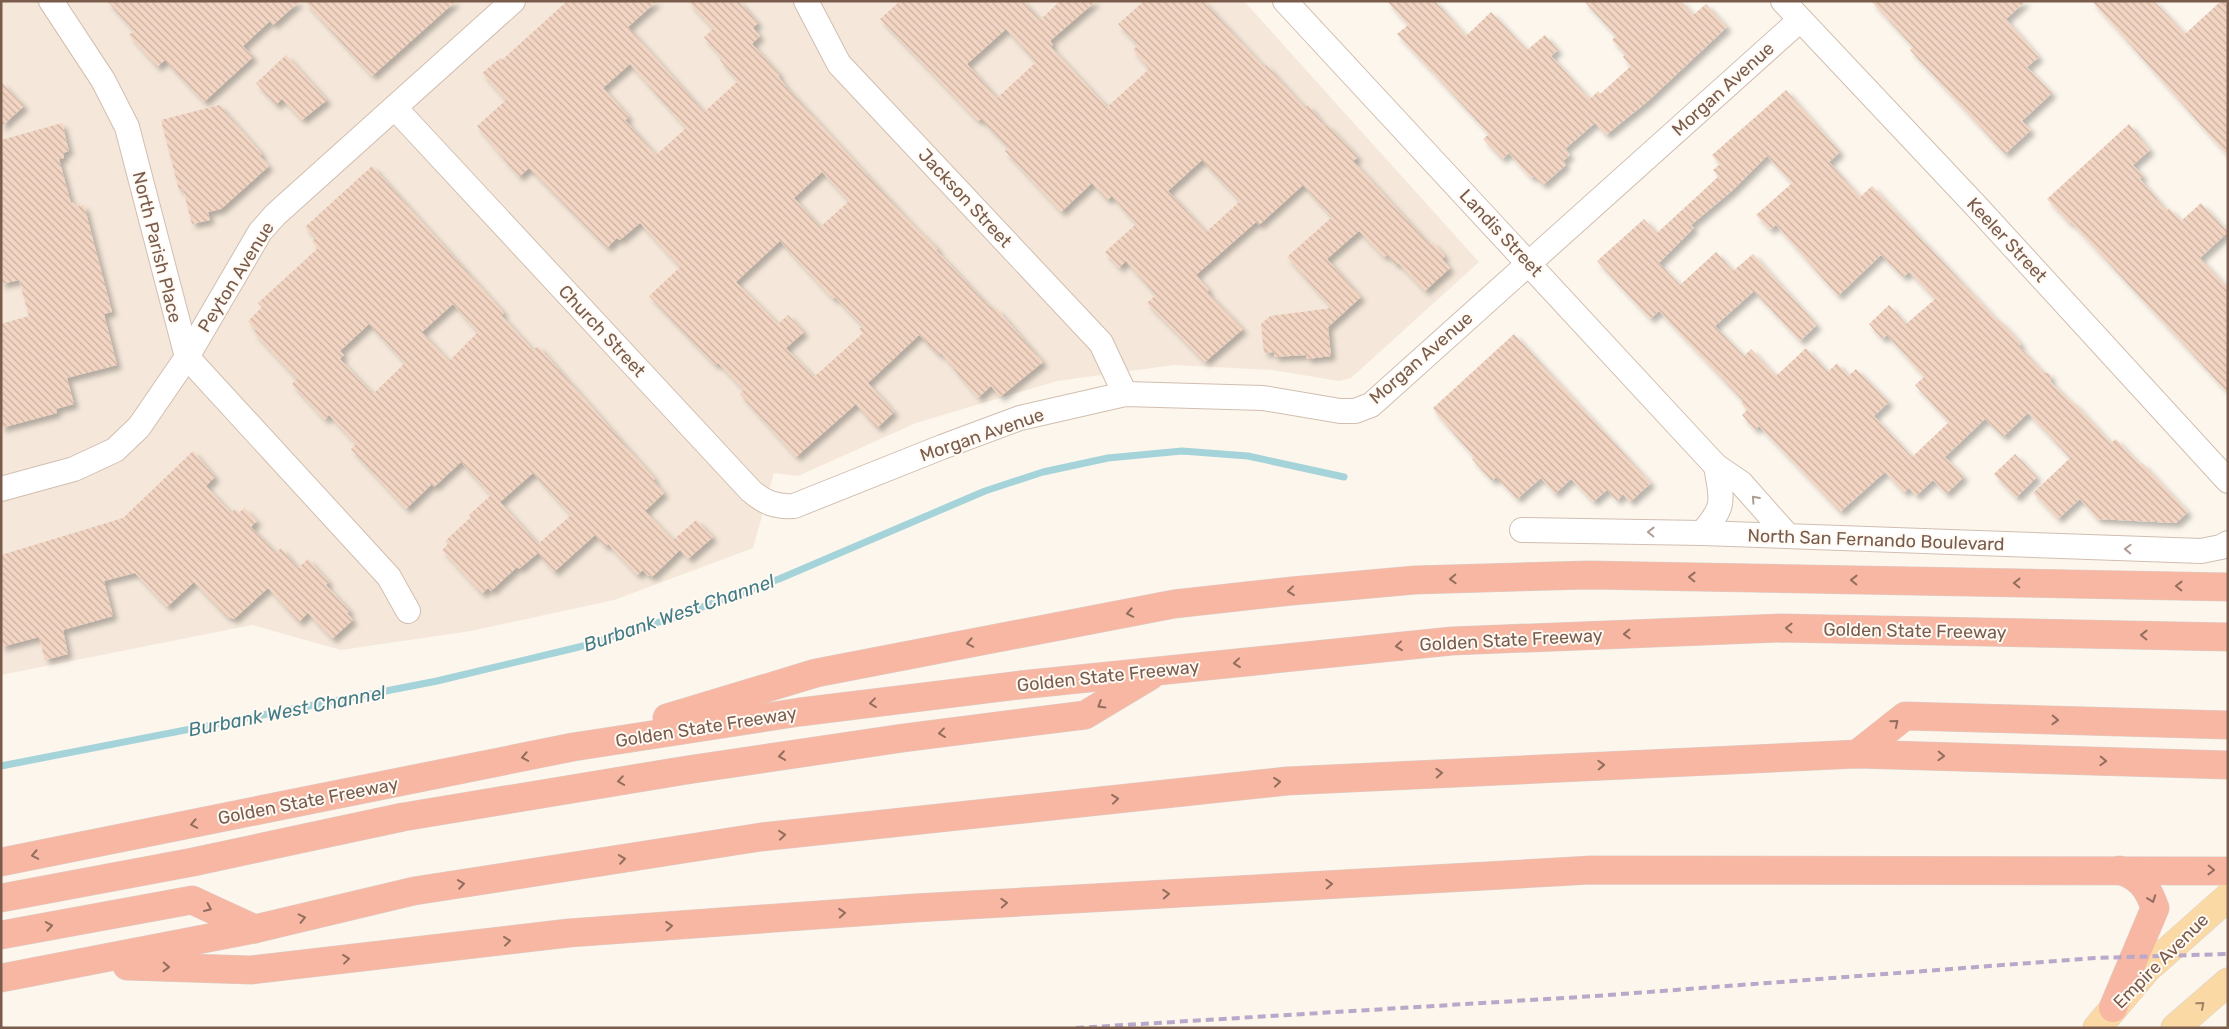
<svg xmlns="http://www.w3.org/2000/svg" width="2229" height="1029" font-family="Rubik,sans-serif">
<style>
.residential{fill:#f5e8da}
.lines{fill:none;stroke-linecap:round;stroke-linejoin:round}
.stream{stroke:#a5d3da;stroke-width:7}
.building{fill:url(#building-back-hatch);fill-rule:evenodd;filter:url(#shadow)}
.minor-casing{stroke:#d1beb0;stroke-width:26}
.primary-casing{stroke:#dad1cd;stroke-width:29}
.motorway-casing{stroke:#dad1cd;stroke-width:29}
.minor{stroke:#fff;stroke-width:24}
.primary{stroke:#fbd9a5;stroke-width:28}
.motorway{stroke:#f7b7a3;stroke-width:28}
.rail{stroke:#b9a8c9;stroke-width:4;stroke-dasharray:8 5;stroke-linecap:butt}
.oneway{stroke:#af9d94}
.oneway2{stroke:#936e5e}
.oneway3{stroke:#a18267}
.labels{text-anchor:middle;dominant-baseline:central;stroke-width:4;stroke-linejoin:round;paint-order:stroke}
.street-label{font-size:18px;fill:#7a5c4d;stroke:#fffaf3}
.water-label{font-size:19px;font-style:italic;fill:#437c86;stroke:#fffaf3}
</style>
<defs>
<pattern id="building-back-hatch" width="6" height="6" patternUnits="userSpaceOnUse" patternTransform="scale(1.25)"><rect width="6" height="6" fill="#f3d5c3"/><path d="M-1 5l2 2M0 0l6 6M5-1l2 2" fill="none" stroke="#cab0a1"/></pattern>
<filter id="shadow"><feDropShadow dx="4.5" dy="4.5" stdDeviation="2.5" flood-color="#0004"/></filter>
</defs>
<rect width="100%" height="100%" fill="#fdf6ec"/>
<path class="residential" d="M1 1H1244L1479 262 1351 378 1339 381 1272 370 1174 365 1057 381 916 423 798 476 774 473 753 548 614 600 471 631 341 650 252 625 1 675Z"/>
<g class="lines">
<path class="stream" d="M1 766 437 681 579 647 672 618 779 579 985 491 1043 472 1108 458 1182 451 1248 456 1344 477"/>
</g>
<g class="building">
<path d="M107 1H300L273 25 270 21 243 46 253 57 204 102 165 60 157 67 129 35 134 31Z"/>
<path d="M304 1H456L372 76Z"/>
<path d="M567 1H657L628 27 704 112 738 81 720 60 722 58 704 37 713 29 688 1H739L758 23 753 28 760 36 752 44 780 75 778 76 787 88 914 226 938 249 936 250 983 300 995 311 997 309 1043 362 1000 397 991 386 978 398 941 353 939 355 919 335 868 383 894 412 877 428 856 404 796 457 740 394 744 390 718 363 715 365 649 296 680 267 640 223 620 240 617 238 607 248 529 168 519 177 477 126 506 100 482 73 500 58 502 60ZM630 64 686 128 656 155 625 120 629 117 603 88ZM822 172 849 201 820 227 794 198ZM780 241 833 299 835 297 863 326 859 329 863 333 814 377 786 348 804 332 788 315 778 324 736 282Z"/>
<path d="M900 1H1023L1040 20 1060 1H1096L1050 41 1053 45 1051 47 1107 107 1149 69 1133 50 1138 45 1118 24 1144 1H1203L1264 67 1266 65 1305 108 1308 105 1325 126 1327 125 1358 157 1353 161 1430 245 1432 242 1445 256 1442 259 1450 268 1425 291 1398 263 1396 265 1387 255 1384 257 1359 231 1327 259 1361 297 1328 327 1331 356 1307 359 1306 355 1274 357V352L1264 353 1261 324 1270 316 1332 308 1287 257 1332 217 1303 185 1259 225 1256 222 1196 275 1209 290 1207 292 1243 329 1205 362 1147 303 1156 295 1126 261 1119 268 1105 252 1136 224 1112 196 1107 200 1092 183 1061 212 1005 151 1009 148 981 119 978 121 880 19ZM1006 29 1036 62 997 98 967 64ZM1202 160 1240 201 1206 232 1168 191Z"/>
<path d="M1387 1H1435L1466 36 1491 12 1527 50 1545 35 1558 50 1551 56 1590 99 1598 91 1600 94 1631 66 1623 57 1625 54 1612 40 1616 36 1584 1H1681L1693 15 1706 4 1727 27 1647 102 1606 135 1595 123 1565 149 1570 155 1563 161 1566 165 1543 185 1534 176 1531 178 1509 153 1502 159 1483 139 1489 134 1397 34 1408 25Z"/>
<path d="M1871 1H2026L2006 19 2039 57 2027 67 2052 93 2022 121 2031 130 2005 154 1910 50 1913 47Z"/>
<path d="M2092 1H2154L2185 34 2221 1H2228V156Z"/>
<path d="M286 55 327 100 302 120 282 99 276 105 256 83Z"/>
<path d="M1 82 24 106 1 127Z"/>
<path d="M1786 90 1840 152 1829 162 1860 197 1872 186 1998 321 1999 320 2006 327 2021 344 2019 346 2043 372 2050 374 2051 382 2068 399 2076 405 2111 443 2116 439 2140 465 2142 463 2188 512 2176 523 2097 519 2080 499 2058 519 2033 493 2070 458 2028 413 2003 437 1985 419 1945 457 1964 477 1946 494 1933 480 1916 496 1909 488 1904 493 1885 472 1840 512 1759 426 1755 430 1742 415 1747 410 1741 403 1743 401 1659 311 1650 319 1597 261 1644 219 1657 233 1719 176 1713 170 1720 164 1712 155ZM1767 156 1792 183 1756 215 1770 230 1776 225 1838 296 1881 255 1903 277 1909 272 1935 299 1906 324 1889 305 1869 324 1882 339 1887 335 1924 377 1915 385 1949 422 1912 457 1874 416 1889 402 1856 369 1848 376 1837 363 1828 372 1806 348 1776 376 1751 349 1744 356 1715 326 1754 291 1800 341 1817 325 1753 254 1733 271 1716 252 1680 285 1659 263 1694 228 1691 225 1733 190Z"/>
<path d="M219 105 262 154 260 156 269 166 221 209 208 212 210 220 192 224 183 189 179 190 161 120Z"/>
<path d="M62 123 69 151 63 153 64 158 59 159 71 203 75 202 77 207 84 205 112 312 104 314 117 365 67 378 74 404 56 409 57 413 1 428V324L29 316 19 280 1 284V140Z"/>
<path d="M2129 124 2150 150 2133 165 2143 176 2140 179 2167 211 2169 208 2181 221 2201 203 2228 232 2200 258 2228 288V393L2071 222 2070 224 2047 199Z"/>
<path d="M372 166 504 313 501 315 533 350 538 346 655 479 653 480 664 493 645 511 673 540 696 520 713 537 688 559 680 550 652 577 650 575 648 576 643 570 637 575 608 544 605 547 595 535 554 572 538 553 519 569 517 567 491 591 488 588 482 594 442 550 448 544 445 541 471 517 469 515 491 495 461 462 434 487 432 484 406 509 351 449 356 444 329 415 325 420 292 384 297 379 257 336 254 332 256 330 248 321 262 307 258 303 318 248 312 241 316 238 305 227ZM453 304 478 332 449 361 422 332ZM369 324 405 363 373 394 340 359 344 355 340 351ZM533 473 571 515 538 544 500 502Z"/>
<path d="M1514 334 1651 483 1630 502 1623 494 1617 501 1607 490 1593 502 1571 479 1555 494 1541 478 1517 499 1496 477 1492 481 1472 459 1474 457 1436 413 1433 408Z"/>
<path d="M193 451 215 477 206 486 231 513 235 509 239 513 244 508 257 521 251 527 276 553 281 548 298 568 308 559 329 582 326 585 350 611 347 613 353 620 332 639 308 613 299 622 268 588 234 619 226 616 194 582 167 607 135 573 104 581 113 616 63 630 68 654 45 660 39 637 1 647V555L123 518Z"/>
<path d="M2015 454 2037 477 2016 498 1994 474Z"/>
</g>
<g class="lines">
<g class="minor-casing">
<g id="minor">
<path d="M51 1 103 80 127 127 187 357 389 577 408 611"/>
<path d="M806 1 839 64 1101 343 1125 394"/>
<path d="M1285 1 1716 466 1741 483 1788 536"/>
<path d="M1783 1 1977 207 2228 481"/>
<path d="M395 108 751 491C765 503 776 507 794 506L942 447 1020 418 1125 394 1263 398 1340 411H1355L1371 405 1800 20"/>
<path d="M1 489 74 469 115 450 139 427 187 357 260 232 275 215 513 1"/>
<path d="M1522 530 1702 533 2201 551 2221 547 2228 543"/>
<path d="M1702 533C1726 505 1722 502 1716 466"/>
</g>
</g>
<g class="primary-casing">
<g id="primary">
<path d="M2097 1028 2147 969 2228 897"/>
<path d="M2175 1028 2228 982"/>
</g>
</g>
<g class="motorway-casing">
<g id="motorway">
<path d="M667 718 816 673 1174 604 1292 591 1415 580 1589 575 2228 587"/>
<path d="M1857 754 1905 716 2228 725"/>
<path d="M1 862 573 747 800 712 1020 685 1452 641 1781 628 2228 637"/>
<path d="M1 898 193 862 403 817 687 770 903 738 1085 715 1150 676"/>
<path d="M1 935 192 900 255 929"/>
<path d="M127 966 251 970 569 933 915 908 1591 870 2228 871"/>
<path d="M1 978 255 929 414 891 761 837 1287 781 1857 754 2228 765"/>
<path d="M2113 1008 2155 908C2148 887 2139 876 2119 870"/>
</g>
</g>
<use href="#minor" class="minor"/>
<use href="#primary" class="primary"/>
<use href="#motorway" class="motorway"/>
<path class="rail" d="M1076 1028 1596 996 2095 958 2228 954"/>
</g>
<defs><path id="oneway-chevron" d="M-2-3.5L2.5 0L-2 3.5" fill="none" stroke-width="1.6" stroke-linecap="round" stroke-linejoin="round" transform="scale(1.25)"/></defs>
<g class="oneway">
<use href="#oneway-chevron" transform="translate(1755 499) rotate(-132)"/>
<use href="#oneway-chevron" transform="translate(1651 532) rotate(-179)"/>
<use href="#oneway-chevron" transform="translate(2128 549) rotate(-178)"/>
</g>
<g class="oneway2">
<use href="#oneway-chevron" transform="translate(1692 577) rotate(-179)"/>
<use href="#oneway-chevron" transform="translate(1453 579) rotate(178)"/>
<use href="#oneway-chevron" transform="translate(1854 580) rotate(-179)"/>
<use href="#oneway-chevron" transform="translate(2017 583) rotate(-179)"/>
<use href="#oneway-chevron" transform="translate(2179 586) rotate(-179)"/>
<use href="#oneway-chevron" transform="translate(1291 591) rotate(174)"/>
<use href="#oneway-chevron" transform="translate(1130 613) rotate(169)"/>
<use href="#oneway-chevron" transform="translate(1789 628) rotate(-179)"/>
<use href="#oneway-chevron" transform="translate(1627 634) rotate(178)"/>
<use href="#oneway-chevron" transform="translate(2144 635) rotate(-179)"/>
<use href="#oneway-chevron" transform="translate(970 643) rotate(169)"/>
<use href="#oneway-chevron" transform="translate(1399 646) rotate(174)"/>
<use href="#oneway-chevron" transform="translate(1237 663) rotate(174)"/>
<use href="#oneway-chevron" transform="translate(873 703) rotate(173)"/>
<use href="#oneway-chevron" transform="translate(1101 705) rotate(149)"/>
<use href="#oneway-chevron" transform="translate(2055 720) rotate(2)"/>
<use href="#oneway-chevron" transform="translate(1895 723) rotate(-39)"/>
<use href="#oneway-chevron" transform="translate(942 733) rotate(173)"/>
<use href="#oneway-chevron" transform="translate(782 756) rotate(172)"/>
<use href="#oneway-chevron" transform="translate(1941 756) rotate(2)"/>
<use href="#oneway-chevron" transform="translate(525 757) rotate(169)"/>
<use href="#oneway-chevron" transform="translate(2103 761) rotate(2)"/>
<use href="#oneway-chevron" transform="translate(1601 765) rotate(-2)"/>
<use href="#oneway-chevron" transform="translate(1439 773) rotate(-3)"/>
<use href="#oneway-chevron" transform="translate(621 781) rotate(171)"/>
<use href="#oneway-chevron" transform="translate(1277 782) rotate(-6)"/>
<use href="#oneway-chevron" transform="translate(1115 799) rotate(-6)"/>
<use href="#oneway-chevron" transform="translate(194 824) rotate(169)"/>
<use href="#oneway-chevron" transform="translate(782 835) rotate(-6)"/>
<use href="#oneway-chevron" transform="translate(35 855) rotate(169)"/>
<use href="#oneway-chevron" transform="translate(622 859) rotate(-9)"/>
<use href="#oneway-chevron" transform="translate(2211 870) rotate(1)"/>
<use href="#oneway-chevron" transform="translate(461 884) rotate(-9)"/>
<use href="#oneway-chevron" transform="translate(1329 884) rotate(-3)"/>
<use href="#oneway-chevron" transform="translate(1166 894) rotate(-4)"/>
<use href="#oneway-chevron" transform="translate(2152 899) rotate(70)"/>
<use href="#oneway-chevron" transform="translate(1004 903) rotate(-3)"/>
<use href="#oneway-chevron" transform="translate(208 908) rotate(24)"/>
<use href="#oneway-chevron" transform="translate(842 913) rotate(-4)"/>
<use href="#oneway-chevron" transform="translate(302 918) rotate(-13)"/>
<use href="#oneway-chevron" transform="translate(49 926) rotate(-10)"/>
<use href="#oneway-chevron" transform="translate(669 926) rotate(-4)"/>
<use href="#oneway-chevron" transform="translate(507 941) rotate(-7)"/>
<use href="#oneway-chevron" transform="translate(346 959) rotate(-7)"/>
<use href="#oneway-chevron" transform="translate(166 967) rotate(2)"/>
</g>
<use class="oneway3" href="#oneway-chevron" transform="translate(2201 1005) rotate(-41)"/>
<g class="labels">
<g class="street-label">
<text transform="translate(1723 89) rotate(-42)">Morgan Avenue</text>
<text transform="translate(965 198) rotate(47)">Jackson Street</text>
<text transform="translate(1501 233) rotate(47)">Landis Street</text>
<text transform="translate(2007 240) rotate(47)">Keeler Street</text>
<text transform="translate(157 247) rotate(76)">North Parish Place</text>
<text transform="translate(236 277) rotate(-58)">Peyton Avenue</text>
<text transform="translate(602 331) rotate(47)">Church Street</text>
<text transform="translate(1421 358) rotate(-41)">Morgan Avenue</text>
<text transform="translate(982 435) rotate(-19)">Morgan Avenue</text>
<text transform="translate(1876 540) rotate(2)">North San Fernando Boulevard</text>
<text transform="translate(1915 631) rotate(1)">Golden State Freeway</text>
<text transform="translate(1511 640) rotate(-3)">Golden State Freeway</text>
<text transform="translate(1108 676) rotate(-6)">Golden State Freeway</text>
<text transform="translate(706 727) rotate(-9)">Golden State Freeway</text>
<text transform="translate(308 801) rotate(-11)">Golden State Freeway</text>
<text transform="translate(2161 961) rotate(-45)">Empire Avenue</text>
</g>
<g class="water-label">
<text transform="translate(679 613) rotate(-19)">Burbank West Channel</text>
<text transform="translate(287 711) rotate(-11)">Burbank West Channel</text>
</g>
</g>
<rect width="2229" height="1029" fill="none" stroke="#7a5c4d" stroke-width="5"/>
</svg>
